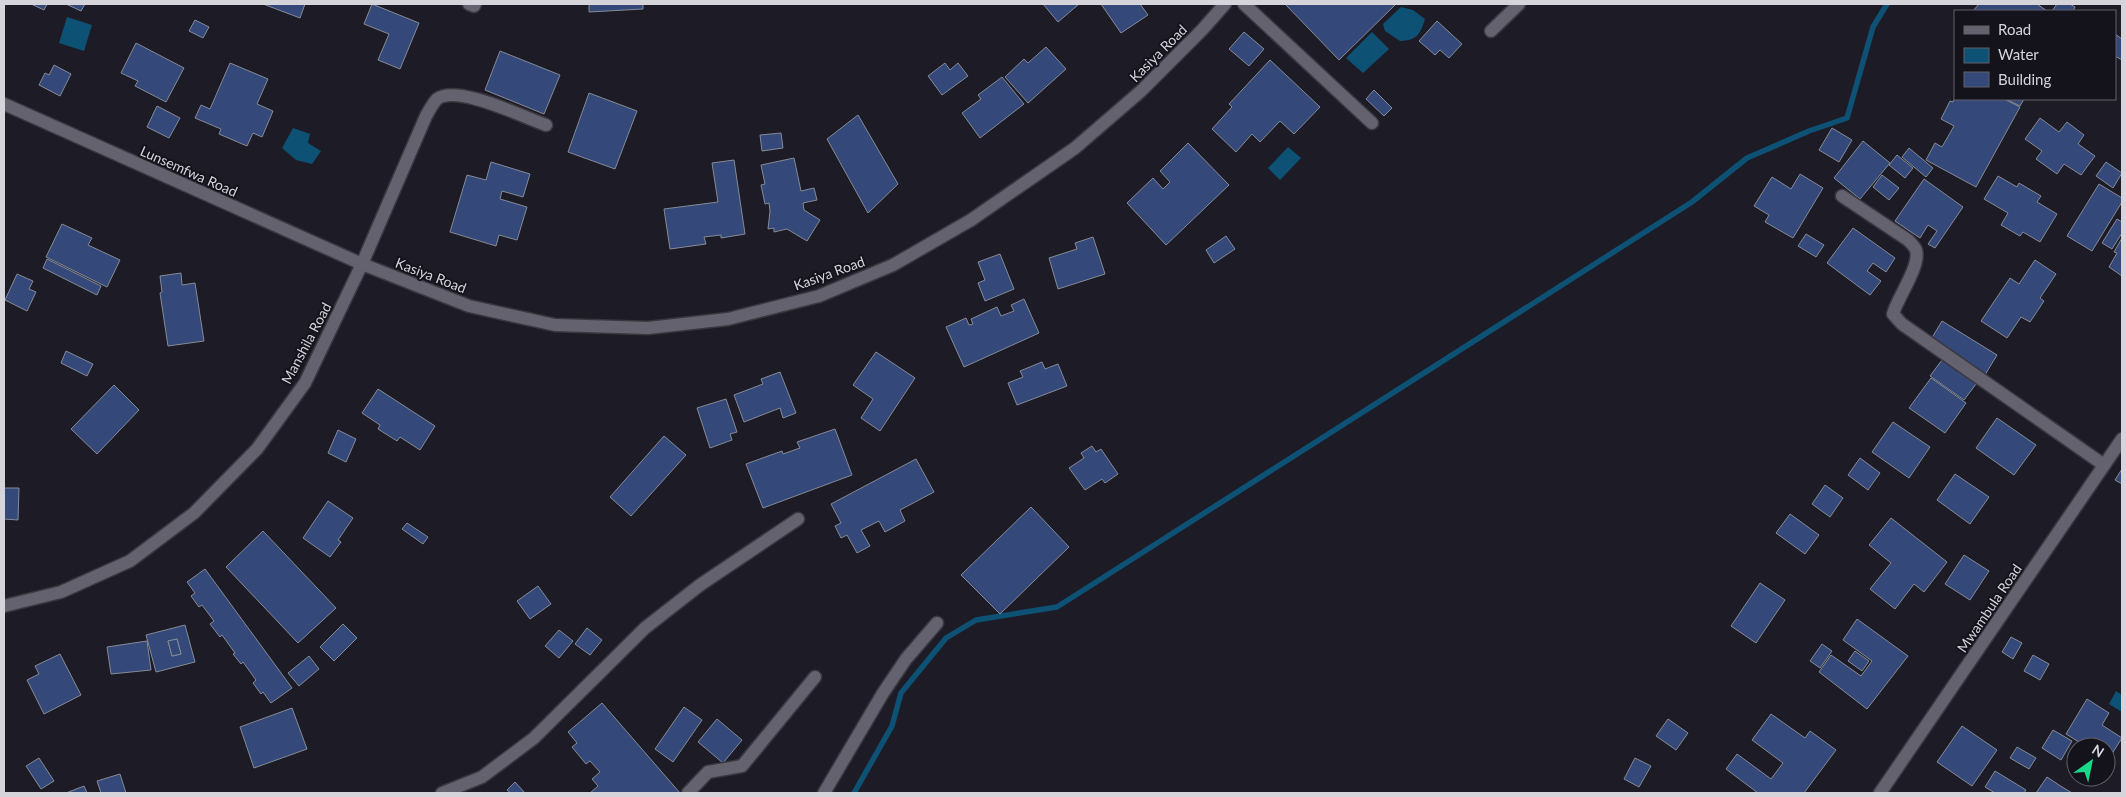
<svg xmlns="http://www.w3.org/2000/svg" width="2126" height="797" font-family="Lato,sans-serif">
<style>
.water{fill:#0d5174}
.lines{fill:none;stroke-linecap:round;stroke-linejoin:round}
.stream{stroke:#0d5174;stroke-width:5.5}
.building{fill:#344879;stroke:#858b96;fill-rule:evenodd}
.minor-casing{stroke:#39373f;stroke-width:15}
.minor{stroke:#64626e;stroke-width:12}
.labels{text-anchor:middle;dominant-baseline:central;stroke-width:4;stroke-linejoin:round;paint-order:stroke}
.street-label{font-size:14px;fill:#d5d4db;stroke:#14131c}
</style>
<rect width="100%" height="100%" fill="#1d1c26"/>
<g class="water">
<path d="M1401 7 1413 10 1425 19C1420 35 1417 40 1400 41L1385 31 1383 24Z"/>
<path d="M67 17 92 25 84 51 59 43Z"/>
<path d="M1372 32 1389 49 1363 73 1346 58Z"/>
<path d="M293 128 310 134 308 143 321 151 312 164 296 160 282 148Z"/>
<path d="M1288 147 1301 158 1280 180 1268 168Z"/>
<path d="M2116 691 2122 695V712L2109 704Z"/>
</g>
<g class="lines">
<path class="stream" d="M854 793 892 726 901 693 946 638 976 620 1057 607 1692 202 1747 158 1809 131 1847 118 1873 27 1887 4"/>
</g>
<g class="building">
<path d="M31 4H47L44 10Z"/>
<path d="M66 4H85L81 11Z"/>
<path d="M263 4H305L300 18Z"/>
<path d="M372 4 419 23 400 69 378 60 389 34 364 24Z"/>
<path d="M589 4H643V9L589 12Z"/>
<path d="M1043 4H1079L1058 22Z"/>
<path d="M1101 4H1140L1148 15 1121 33Z"/>
<path d="M1285 4H1396L1339 60Z"/>
<path d="M1979 4H2037L2047 11H1973Z"/>
<path d="M2057 4H2070L2075 7 2073 11H2052Z"/>
<path d="M195 20 209 27 203 38 189 31Z"/>
<path d="M1437 21 1462 44 1449 58 1440 50 1435 55 1419 41Z"/>
<path d="M1244 32 1264 49 1249 66 1229 49Z"/>
<path d="M2115 34 2122 39V60L2115 56Z"/>
<path d="M136 43 184 68 166 102 135 86 138 81 121 73Z"/>
<path d="M1046 47 1066 69 1028 103 1005 77 1024 59 1028 63Z"/>
<path d="M500 51 560 75 544 114 485 90Z"/>
<path d="M1270 60 1320 107 1294 134 1280 121 1260 142 1252 134 1236 152 1212 129 1232 107 1229 104Z"/>
<path d="M230 63 268 79 257 104 273 111 262 137 253 133 247 146 219 134 221 129 195 118 201 105 210 109Z"/>
<path d="M945 63 950 70 958 63 968 76 942 95 928 76Z"/>
<path d="M54 65 71 74 60 96 39 85 45 73 49 75Z"/>
<path d="M1002 77 1024 104 980 138 962 113 981 99 978 95Z"/>
<path d="M1374 90 1392 108 1384 116 1366 99Z"/>
<path d="M589 93 637 111 615 169 568 152Z"/>
<path d="M1955 98 2004 99 2020 107 1976 187 1926 160 1935 143 1942 147 1954 126 1941 119 1950 101 1953 102Z"/>
<path d="M2006 99H2024L2020 106Z"/>
<path d="M157 106 180 118 169 138 147 127Z"/>
<path d="M858 115 898 184 868 213 827 139Z"/>
<path d="M2040 118 2059 132 2067 122 2084 135 2078 144 2095 156 2081 175 2064 164 2057 174 2036 159 2042 151 2025 139Z"/>
<path d="M1832 128 1852 140 1839 162 1819 150Z"/>
<path d="M781 133 783 148 762 151 760 135Z"/>
<path d="M1863 141 1890 163 1860 199 1834 178Z"/>
<path d="M1188 143 1229 185 1166 245 1127 203 1153 178 1163 189 1170 182 1160 171Z"/>
<path d="M1909 148 1933 168 1926 177 1902 157Z"/>
<path d="M1897 155 1913 168 1905 178 1889 165Z"/>
<path d="M794 158 801 191 814 188 817 200 803 203 804 210 820 220 807 241 787 229 774 232V228L768 229 770 211 769 203 765 204 761 185 765 184 761 165Z"/>
<path d="M734 160 745 234 721 238V235L704 237 706 244 670 249 664 209 718 202 712 163Z"/>
<path d="M491 162 530 174 523 197 502 191 500 199 527 207 517 240 499 235 496 246 450 232 467 175 486 180Z"/>
<path d="M2106 162 2122 173 2113 188 2096 176Z"/>
<path d="M1800 174 1823 188 1793 238 1765 222 1769 215 1754 206 1772 177 1791 189Z"/>
<path d="M1882 175 1899 188 1889 200 1873 187Z"/>
<path d="M1998 176 2017 187 2019 183 2041 196 2037 202 2057 214 2040 242 2023 232 2020 236 2001 225 2008 213 1984 199Z"/>
<path d="M1924 179 1963 207 1935 248 1928 244 1937 231 1928 225 1920 238 1895 221Z"/>
<path d="M2099 184 2122 198V202L2092 251 2067 236Z"/>
<path d="M2117 219 2122 222V233L2112 249 2102 243Z"/>
<path d="M62 224 92 238 88 245 120 260 107 287 46 257Z"/>
<path d="M1853 228 1895 258 1886 272 1873 263 1867 271 1881 281 1870 295 1827 263Z"/>
<path d="M1806 234 1824 245 1816 257 1798 246Z"/>
<path d="M1226 236 1235 249 1214 263 1206 250Z"/>
<path d="M1093 237 1105 274 1058 289 1049 258 1077 249 1075 243Z"/>
<path d="M2122 238V276L2109 267 2117 253 2114 252Z"/>
<path d="M1000 254 1014 289 985 301 978 283 985 280 978 262Z"/>
<path d="M47 259 101 286 97 295 43 268Z"/>
<path d="M2035 260 2056 274 2040 298 2044 301 2030 322 2021 317 2007 338 1981 321 2010 278 2019 284Z"/>
<path d="M181 273 182 285 195 283 204 341 168 346 160 293 162 292 160 276Z"/>
<path d="M17 274 33 281 29 289 36 292 27 311 5 300Z"/>
<path d="M1024 299 1039 333 964 367 946 327 966 318 969 325 973 324 971 319 997 307 1001 316 1014 311 1011 305Z"/>
<path d="M1942 321 1997 355 1985 375 1930 341Z"/>
<path d="M66 351 93 364 87 376 61 363Z"/>
<path d="M876 352 915 378 880 431 861 418 873 399 853 385Z"/>
<path d="M1942 360 1976 384 1964 400 1930 376Z"/>
<path d="M1042 362 1045 369 1058 364 1067 386 1017 405 1008 383 1023 377 1020 371Z"/>
<path d="M780 372 796 413 783 418 780 408 744 422 734 395 763 384 761 379Z"/>
<path d="M1931 378 1966 403 1945 433 1909 408Z"/>
<path d="M114 385 139 410 97 454 71 429Z"/>
<path d="M378 389 435 426 420 450 400 437 397 441 378 429 380 425 362 413Z"/>
<path d="M726 399 737 432 730 434 732 440 710 448 697 408Z"/>
<path d="M1997 418 2036 445 2014 475 1976 448Z"/>
<path d="M1893 422 1930 447 1909 478 1872 452Z"/>
<path d="M835 429 852 475 763 508 746 464 782 451 783 454 800 448 797 442Z"/>
<path d="M338 430 356 439 346 462 328 453Z"/>
<path d="M664 436 686 455 631 516 610 497Z"/>
<path d="M1092 446 1096 452 1101 449 1118 474 1105 483 1102 479 1085 490 1069 468 1084 458 1081 453Z"/>
<path d="M1860 458 1880 473 1868 490 1848 475Z"/>
<path d="M916 459 934 492 900 510 905 521 885 532 879 521 861 530 870 546 857 553 847 535 841 538 835 526 841 523 831 504Z"/>
<path d="M2122 469V484L2115 480Z"/>
<path d="M1955 474 1989 497 1970 524 1937 500Z"/>
<path d="M1825 485 1843 498 1830 517 1812 504Z"/>
<path d="M4 488H19L18 520 4 519Z"/>
<path d="M328 501 353 518 338 540 341 542 330 557 303 538Z"/>
<path d="M1031 507 1069 547 1000 614 961 575Z"/>
<path d="M1790 514 1819 535 1805 554 1776 533Z"/>
<path d="M1891 518 1947 562 1924 592 1914 584 1895 609 1870 589 1891 563 1869 545Z"/>
<path d="M407 523 428 537 423 544 402 529Z"/>
<path d="M263 531 336 608 298 643 226 567Z"/>
<path d="M1964 555 1989 571 1970 600 1945 584Z"/>
<path d="M205 569 292 688 271 703 263 692 261 694 253 683 256 680 243 662 241 664 233 654 235 653 222 635 220 637 210 624 214 621 202 605 199 607 191 596 195 593 187 582Z"/>
<path d="M1760 583 1785 600 1756 643 1731 626Z"/>
<path d="M538 586 551 604 530 619 517 601Z"/>
<path d="M1857 619 1908 656 1867 709 1819 672 1831 655 1861 676 1872 661 1843 640Z"/>
<path d="M343 624 357 638 334 661 320 647Z"/>
<path d="M185 625 195 662 156 672 146 635ZM177 639 181 654 172 656 168 641Z"/>
<path d="M587 628 602 640 590 655 575 644Z"/>
<path d="M559 630 573 641 559 658 545 646Z"/>
<path d="M2011 637 2022 643 2013 659 2002 652Z"/>
<path d="M177 639 181 654 172 656 168 641Z"/>
<path d="M147 641 151 670 111 674 107 647Z"/>
<path d="M1822 644 1832 651 1820 668 1810 661Z"/>
<path d="M1855 651 1869 661 1862 671 1848 661Z"/>
<path d="M60 654 81 695 44 714 27 680 39 674 35 666Z"/>
<path d="M2033 655 2049 664 2040 680 2024 671Z"/>
<path d="M309 656 319 669 299 686 288 673Z"/>
<path d="M2087 699 2109 713 2102 725 2122 738 2108 760 2106 758V747H2087L2066 734Z"/>
<path d="M602 703 680 793H590L598 786 592 779 600 772 590 761 586 764 572 747 577 743 568 732Z"/>
<path d="M684 707 702 720 673 762 655 749Z"/>
<path d="M292 708 307 749 254 768 240 727Z"/>
<path d="M1771 714 1805 738 1810 731 1836 750 1804 793H1758L1726 769 1737 754 1771 779 1783 763 1752 740Z"/>
<path d="M717 719 742 740 723 763 698 742Z"/>
<path d="M1668 719 1688 733 1676 750 1656 736Z"/>
<path d="M1962 726 1997 750 1972 786 1937 762Z"/>
<path d="M2053 730 2072 741 2061 760 2042 748Z"/>
<path d="M2017 747 2036 758 2029 769 2010 758Z"/>
<path d="M39 758 54 781 41 789 26 766Z"/>
<path d="M1635 758 1651 766 1639 787 1624 779Z"/>
<path d="M1995 771 2026 790 2024 793H1995L1985 787Z"/>
<path d="M120 774 126 793H101L97 781Z"/>
<path d="M2047 777 2059 785 2072 793H2036Z"/>
<path d="M515 782 525 793H511L507 790Z"/>
<path d="M84 786 87 793H66Z"/>
</g>
<g class="lines">
<g class="minor-casing">
<g id="minor">
<path d="M469 4 474 6 475 4"/>
<path d="M1244 4 1372 123"/>
<path d="M1491 31 1519 4"/>
<path d="M4 104 362 264 469 306 555 325 648 328 728 319 819 296 893 265 971 220 1075 148 1141 91 1202 30 1225 4"/>
<path d="M1842 196 1908 240C1911 243 1915 247 1916 250 1921 266 1897 298 1893 314L1902 324 2104 465"/>
<path d="M4 606 61 592 130 561 194 513 257 449 305 383 362 264 426 116C429 111 433 103 437 99 457 84 523 117 546 125"/>
<path d="M442 793 482 777 534 738 645 628 700 585 798 519"/>
<path d="M688 793 708 772 742 766 815 677"/>
<path d="M824 793 883 693 906 659 937 623"/>
<path d="M1880 793 2122 439"/>
</g>
</g>
<use href="#minor" class="minor"/>
</g>
<g class="labels">
<g class="street-label">
<text transform="translate(1158 53) rotate(-45)">Kasiya Road</text>
<text transform="translate(189 171) rotate(24)">Lunsemfwa Road</text>
<text transform="translate(829 273) rotate(-20)">Kasiya Road</text>
<text transform="translate(431 275) rotate(21)">Kasiya Road</text>
<text transform="translate(306 343) rotate(-62)">Manshila Road</text>
<text transform="translate(1989 608) rotate(-56)">Mwambula Road</text>
</g>
</g>
<rect width="2126" height="797" fill="none" stroke="#d5d4db" stroke-width="10"/>
<rect x="1954" y="10" width="162" height="90" fill="#14131c" stroke="#616068"/>
<rect x="1964" y="26" width="25" height="8" fill="#64626e" stroke="#616068"/>
<text x="1998" y="35" font-size="15" fill="#d5d4db">Road</text>
<rect x="1964" y="48" width="25" height="15" fill="#0d5174" stroke="#616068"/>
<text x="1998" y="60" font-size="15" fill="#d5d4db">Water</text>
<rect x="1964" y="72" width="25" height="15" fill="#344879" stroke="#616068"/>
<text x="1998" y="85" font-size="15" fill="#d5d4db">Building</text>
<g transform="translate(2091 762) rotate(33)"><circle r="24" fill="#14131c" stroke="#616068"/>
<path d="M0-4L9 19L0 12L-9 19Z" fill="#18d989"/>
<text y="-8" font-size="14" font-weight="bold" text-anchor="middle" fill="#d5d4db">N</text>
</g>
</svg>
